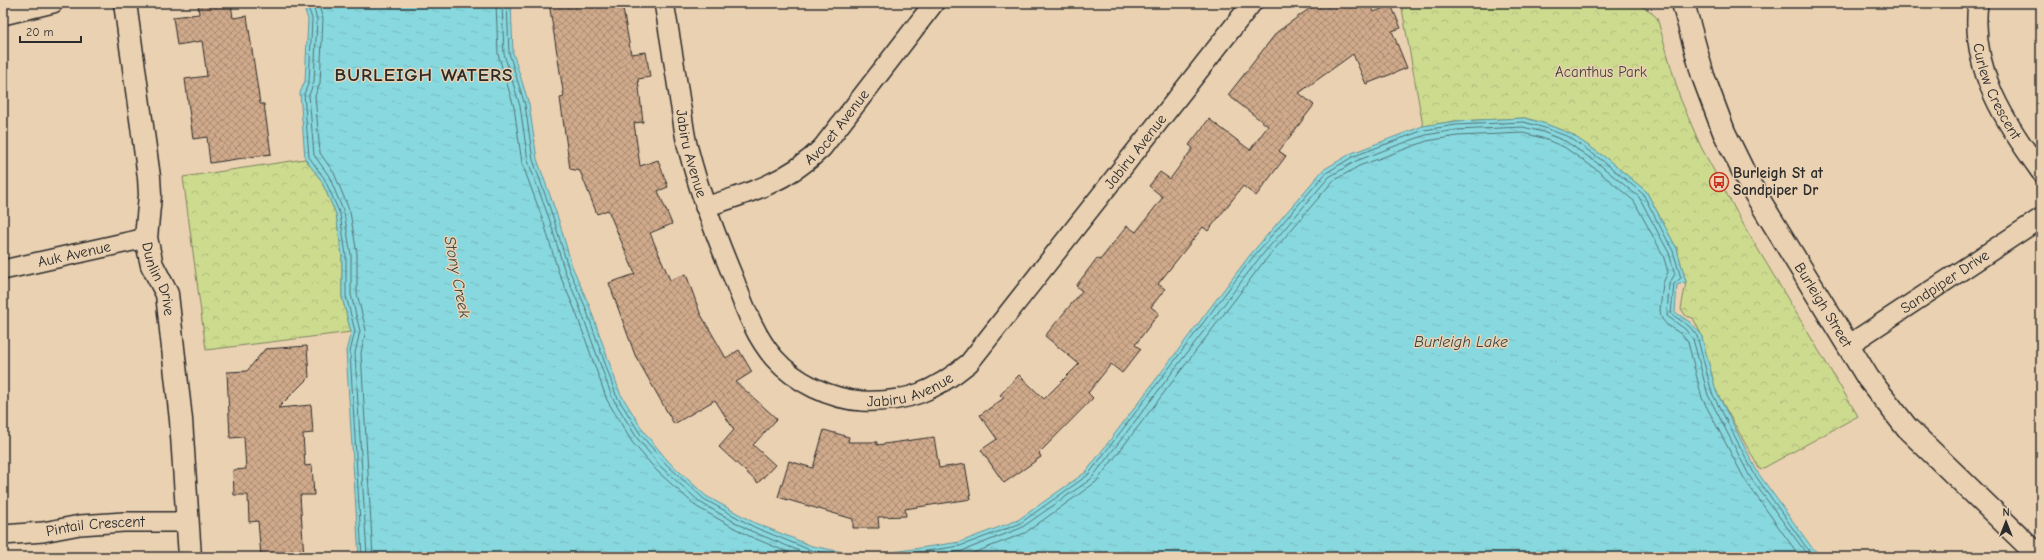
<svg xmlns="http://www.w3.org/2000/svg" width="2044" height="560" font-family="'Comic Neue',sans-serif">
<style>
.park{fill:url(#park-crowns);stroke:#7c835d}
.water{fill:url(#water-ripples);stroke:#639397}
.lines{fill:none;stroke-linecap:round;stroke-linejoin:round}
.shore{stroke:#507173;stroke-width:1}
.building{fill:url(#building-cross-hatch);stroke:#2b2b2b}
.street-casing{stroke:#2b2b2b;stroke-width:22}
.secondary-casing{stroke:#2b2b2b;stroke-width:25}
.street{stroke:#ead1b2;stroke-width:19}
.secondary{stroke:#ead1b2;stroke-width:22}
.labels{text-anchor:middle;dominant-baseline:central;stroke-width:3;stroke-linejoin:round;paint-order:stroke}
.park-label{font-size:15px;fill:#43453a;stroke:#ead1b2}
.street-label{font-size:15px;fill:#2b2b2b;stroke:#ead1b2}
.poi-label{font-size:15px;font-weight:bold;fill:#2b2b2b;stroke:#ead1b2;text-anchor:start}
.water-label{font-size:16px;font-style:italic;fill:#394546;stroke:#ead1b2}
.district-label{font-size:19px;font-weight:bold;letter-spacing:1px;fill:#2b2b2b;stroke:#ead1b2}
</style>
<defs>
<pattern id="park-crowns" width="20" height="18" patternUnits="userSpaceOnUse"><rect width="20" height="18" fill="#cddb8f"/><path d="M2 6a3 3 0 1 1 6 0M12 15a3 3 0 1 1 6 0" fill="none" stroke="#b0bc7c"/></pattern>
<pattern id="water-ripples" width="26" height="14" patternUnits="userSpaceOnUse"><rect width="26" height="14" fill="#88d9df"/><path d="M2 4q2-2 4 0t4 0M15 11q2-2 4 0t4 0" fill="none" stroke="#76bac0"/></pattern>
<pattern id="building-cross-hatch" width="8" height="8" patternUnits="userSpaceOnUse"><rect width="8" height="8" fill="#d0aa8b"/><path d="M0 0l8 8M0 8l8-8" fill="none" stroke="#a98b72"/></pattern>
</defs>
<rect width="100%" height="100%" fill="#ead1b2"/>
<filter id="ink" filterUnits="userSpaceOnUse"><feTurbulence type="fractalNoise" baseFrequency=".025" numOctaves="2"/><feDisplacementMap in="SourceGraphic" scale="8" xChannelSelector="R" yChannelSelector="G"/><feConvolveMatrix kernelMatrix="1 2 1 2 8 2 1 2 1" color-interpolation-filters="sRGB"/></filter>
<g filter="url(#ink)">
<g class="park">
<path d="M1401 3H1635L1650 11 1657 18 1680 98 1701 147 1747 231 1858 416 1760 470 1716 391 1701 334 1693 318 1686 316 1681 309 1686 282 1677 249 1646 191 1606 158 1571 134 1546 124 1525 118 1456 121 1423 126Z"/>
<path d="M305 159 321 180 336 214 342 255V297L351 332 206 350 183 177Z"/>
</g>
<path class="water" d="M302 3H511L513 53 529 104 537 159 558 218 572 266 589 305 620 393 644 432 668 461 706 496 755 523 812 546 847 553 880 554 960 542 1018 520 1086 472 1250 255 1323 170 1352 153 1423 126 1456 121 1525 118 1546 124 1571 134 1606 158 1646 191 1677 249 1686 282 1677 285 1675 312 1691 323 1701 334 1716 391 1758 473 1810 545 1821 557H359L346 351 351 332 342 297V255L336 214 321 180 305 159 300 93 305 81 308 19Z"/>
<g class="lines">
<g class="shore">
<path d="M307 3 312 19 309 82 304 94 309 157 324 178 340 214 346 255V296L355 331 350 352 362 557"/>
<path d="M312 3 317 19 314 82 309 95 314 155 329 176 344 213 351 255V295L360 331 355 353 367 557"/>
<path d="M318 3 323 19 320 83 315 96 320 153 334 173 350 212 357 254V294L366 330 361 353 373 557"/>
<path d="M496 3 498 54 514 107 522 163 544 223 558 271 575 310 607 400 632 442 657 471 697 507 749 536 799 557"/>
<path d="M502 3 504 54 520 106 528 161 550 221 564 269 580 308 612 397 637 438 661 467 701 503 751 531 809 555 820 557"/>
<path d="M507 3 509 53 525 105 533 160 554 220 568 267 585 306 616 395 641 435 665 463 704 499 754 527 810 550 845 557"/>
<path d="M885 557 960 546 1019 524 1088 475 1253 257 1326 173 1354 156 1424 130 1456 125 1524 122 1545 128 1569 137 1603 161 1643 194 1673 251 1681 278 1674 284 1671 314 1689 326 1697 336 1712 393 1755 475 1806 547 1816 557"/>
<path d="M921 557 962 551 1021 528 1091 479 1257 261 1329 177 1356 161 1398 145 1426 135 1456 130 1523 127 1543 132 1567 142 1600 165 1639 197 1669 253 1675 274 1669 284 1667 316 1685 329 1693 339 1708 395 1750 477 1809 557"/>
<path d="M963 557 1025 533 1096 482 1262 264 1333 181 1359 166 1427 141 1457 136 1523 133 1542 138 1564 147 1597 170 1634 201 1663 255 1668 272 1663 283 1660 311 1662 319 1667 325 1681 334 1688 342 1702 398 1745 480 1800 557"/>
</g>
</g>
<g class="building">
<path d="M198 3H231L233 18 247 16 260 104H264L271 154 210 163 207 137 193 139 185 79 207 76 202 41 177 45 173 17 199 14Z"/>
<path d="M549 3H622L631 54 646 52 650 77 638 79 643 122 634 123 640 166 658 160 668 187 658 191 672 224 650 233 670 280 686 274 700 313 726 358 739 350 752 372 736 382 777 419 753 445 775 465 758 483 719 447 734 430 715 400 674 424 635 355 609 283 635 274 608 210 597 214 580 171 570 169 560 98 564 97Z"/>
<path d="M1317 3H1370L1374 12 1391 5 1401 28 1392 31 1407 68 1366 84 1353 54 1299 93 1314 105 1279 151 1286 156 1256 196 1243 186 1208 231 1203 227 1158 284 1165 289 1151 307 1159 313 1135 345 1141 349 1122 373 1111 364 1088 393 1093 398 1039 453 1041 457 1004 483 981 450 997 439 980 415 1004 398 1000 395 1019 375 1044 399 1079 364 1045 336 1082 291 1076 286 1097 258 1100 260 1127 226 1136 232 1163 197 1149 186 1160 172 1170 179 1193 148 1189 145 1209 119 1250 150 1268 126 1228 95 1277 32Z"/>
<path d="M307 346 309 377 278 408 311 405 313 433 303 434 305 466 312 465 314 495H300L304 557H261L258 521 249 522 248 495H234L233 470 246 469 244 437 230 438 227 372 247 371 265 349Z"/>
<path d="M824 430 849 437 848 442H877V445L934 437 939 468 965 464 971 499 905 509 906 516 878 517 879 528H853V519L778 497 789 461 813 468Z"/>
</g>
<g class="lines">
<g class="street-casing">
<g id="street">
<path id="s1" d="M664 3C670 36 675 69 680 102 683 118 684 136 689 152 700 195 716 236 733 277 744 305 754 335 774 358 795 382 830 399 862 401 907 403 935 391 969 363L1252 3"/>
<path id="s2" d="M1978 3C1970 70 2004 120 2041 172"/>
<path d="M3 15 53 3"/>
<path id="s3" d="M705 207C750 193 787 182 822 148L934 3"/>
<path id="s4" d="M3 270 146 238"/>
<path id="s5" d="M1847 346 2041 218"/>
<path id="s6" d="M3 535 43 532 80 525 124 522H188"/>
</g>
</g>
<g class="secondary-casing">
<g id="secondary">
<path id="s7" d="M125 3 149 177 150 195 146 238 152 265 167 294 181 420 190 557"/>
<path id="s8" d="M1683 3 1703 76 1724 132 1750 185 1868 378 1907 428 2040 557"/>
</g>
</g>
<use href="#street" class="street"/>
<use href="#secondary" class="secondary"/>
</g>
</g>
<defs>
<g id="bus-ring" transform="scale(1)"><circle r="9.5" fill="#ead1b2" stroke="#c8321e" stroke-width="1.5"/><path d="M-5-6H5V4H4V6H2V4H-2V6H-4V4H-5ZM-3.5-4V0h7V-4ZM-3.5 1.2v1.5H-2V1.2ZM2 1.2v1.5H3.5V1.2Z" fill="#c8321e"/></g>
</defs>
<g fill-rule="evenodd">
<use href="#bus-ring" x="1719" y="182"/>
</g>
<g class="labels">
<g class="park-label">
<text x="1601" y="72">Acanthus Park</text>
</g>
<g class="street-label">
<text stroke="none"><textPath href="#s2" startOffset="92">Curlew Crescent</textPath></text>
<text stroke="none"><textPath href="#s3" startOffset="158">Avocet Avenue</textPath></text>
<text stroke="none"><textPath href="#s1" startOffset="861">Jabiru Avenue</textPath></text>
<text stroke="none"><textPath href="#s1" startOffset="153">Jabiru Avenue</textPath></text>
<text stroke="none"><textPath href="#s4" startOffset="73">Auk Avenue</textPath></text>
<text stroke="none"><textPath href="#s7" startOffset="280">Dunlin Drive</textPath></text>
<text stroke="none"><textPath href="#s5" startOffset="117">Sandpiper Drive</textPath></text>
<text stroke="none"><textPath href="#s8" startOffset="335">Burleigh Street</textPath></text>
<text stroke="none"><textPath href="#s1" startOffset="525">Jabiru Avenue</textPath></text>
<text stroke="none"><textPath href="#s6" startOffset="93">Pintail Crescent</textPath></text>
</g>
<g class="poi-label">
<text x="1733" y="173">Burleigh St at<tspan x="1733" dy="17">Sandpiper Dr</tspan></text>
</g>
<g class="water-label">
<text transform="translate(457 277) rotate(79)">Stony Creek</text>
<text x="1461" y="342">Burleigh Lake</text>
</g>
<g class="district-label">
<text x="424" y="75">BURLEIGH WATERS</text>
</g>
</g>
<rect width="2044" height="560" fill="none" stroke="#ead1b2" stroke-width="16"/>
<rect x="8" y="8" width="2028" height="544" fill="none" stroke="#2b2b2b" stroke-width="1.5" filter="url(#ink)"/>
<g transform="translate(2006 522)" stroke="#ead1b2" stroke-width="3" paint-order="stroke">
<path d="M0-3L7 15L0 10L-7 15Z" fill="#2b2b2b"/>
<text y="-6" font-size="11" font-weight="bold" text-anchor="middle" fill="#2b2b2b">N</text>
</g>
<path d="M20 36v6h61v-6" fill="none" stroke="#2b2b2b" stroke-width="2"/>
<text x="26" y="36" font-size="12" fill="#2b2b2b" stroke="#ead1b2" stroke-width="3" paint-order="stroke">20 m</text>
</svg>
